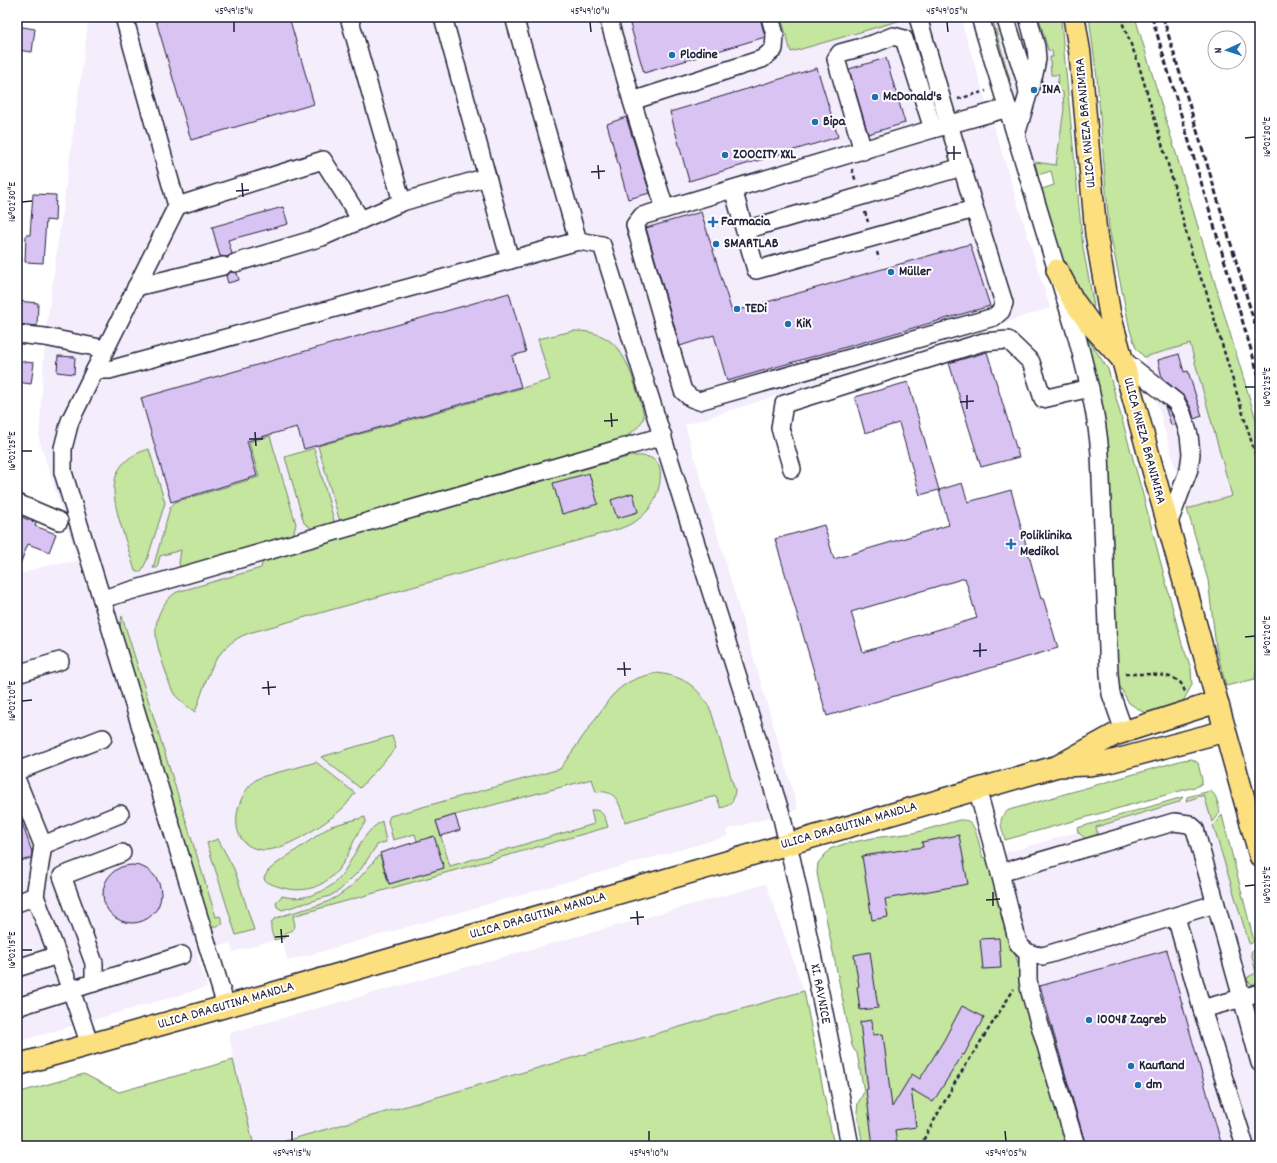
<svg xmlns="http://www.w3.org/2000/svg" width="1277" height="1163" font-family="Dekko,sans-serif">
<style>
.built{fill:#f4edfb}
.green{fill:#c4e69f;stroke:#73846d}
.building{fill:#d9c3f3;stroke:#22223b;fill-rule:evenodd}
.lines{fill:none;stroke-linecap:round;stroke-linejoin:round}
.minor-casing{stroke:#22223b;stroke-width:20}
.major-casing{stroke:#22223b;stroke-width:24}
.path{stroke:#22223b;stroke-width:2.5;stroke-dasharray:4 3;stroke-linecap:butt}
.minor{stroke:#fff;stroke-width:17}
.major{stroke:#fce080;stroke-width:21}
.rail{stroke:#22223b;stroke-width:3;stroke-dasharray:6 3;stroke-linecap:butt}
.ticks{fill:none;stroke:#22223b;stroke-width:1.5}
.poi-dot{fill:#1f6fb2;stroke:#fff;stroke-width:1.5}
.labels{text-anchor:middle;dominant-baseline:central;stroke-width:4;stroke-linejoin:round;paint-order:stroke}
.poi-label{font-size:14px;font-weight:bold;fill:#22223b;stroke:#fff;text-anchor:start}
.street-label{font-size:14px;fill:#22223b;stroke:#fff}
.neatline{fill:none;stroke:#22223b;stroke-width:1.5}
.ticks-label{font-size:10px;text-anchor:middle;fill:#22223b}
</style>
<rect width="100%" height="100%" fill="#fff"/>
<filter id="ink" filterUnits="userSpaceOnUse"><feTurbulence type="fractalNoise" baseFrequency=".025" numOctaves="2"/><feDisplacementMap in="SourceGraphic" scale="8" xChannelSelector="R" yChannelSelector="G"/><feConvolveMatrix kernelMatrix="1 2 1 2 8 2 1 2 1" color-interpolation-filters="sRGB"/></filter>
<g filter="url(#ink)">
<g class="built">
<path d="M89 17H960L1050 308 685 425 798 809 726 830 728 836 288 961 281 938 233 952 230 943 197 953 207 987 17 1042V575L45 566 78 561 39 439 45 337Z"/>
<path d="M992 17H1043L1039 18 1053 57 1051 74 1059 75 1057 87 1047 89 1063 91 1064 108 1056 165 1031 162 1010 80Z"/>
<path d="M1190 344 1233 496 1187 509 1144 357Z"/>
<path d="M1204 795 1260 976V1146H1071L987 857 1019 849Z"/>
<path d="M766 884 804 991 268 1146H254L236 1075 229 1033Z"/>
</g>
<g class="green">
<path d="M781 17H912L791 52Z"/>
<path d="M988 17H992L1010 80 1009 82Z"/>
<path d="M1043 17H1059L1061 21 1083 248 1094 306 1092 309 1063 264 1038 182H1040L1042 189 1054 185 1051 171 1038 175 1035 162 1056 165 1064 109 1063 92 1047 89V86H1057L1059 75H1051L1050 57H1053L1052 51 1048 50 1039 18Z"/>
<path d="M1089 17H1135L1260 433V662L1257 663 1255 679 1226 686 1216 647 1208 580 1187 509 1232 496 1190 344 1144 357 1136 348 1130 330 1109 228 1097 78Z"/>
<path d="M573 331C614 330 625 354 636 388 639 397 642 406 644 416 642 425 633 432 625 437L340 522 318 446 550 380 538 339Z"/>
<path d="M1084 333 1108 369 1143 495 1182 644 1191 668 1192 685 1182 703 1159 714 1143 712 1129 703 1116 680Z"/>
<path d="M270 436 296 524 293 536 180 567 179 563 181 550 160 556 157 568H153L170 508 175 502 259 477 249 442Z"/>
<path d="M314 448 335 524 314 530 304 523 285 457Z"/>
<path d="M149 449 165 503 147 560 141 572 135 571C131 557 126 543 122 529 111 494 105 462 149 449Z"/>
<path d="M631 456C638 456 647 455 653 459 668 468 657 500 648 510 640 520 630 525 619 529L249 633C212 647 208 678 195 712 188 707 180 701 174 694 169 685 167 674 163 664 157 645 151 627 162 608 166 601 170 596 177 592L261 568 263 560Z"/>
<path d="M122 616 216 917 220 916 223 924 211 928 119 632Z"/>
<path d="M656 673C684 676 698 686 711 711L735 790C733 803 733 804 721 808L716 796 625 822C620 806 618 789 596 792L592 779 455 815 436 821 450 866 594 824 591 810C603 809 605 817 608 827L293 916 295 926 293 930 285 933 286 937 274 940C272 932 268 925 274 919 288 913 304 910 319 905 346 896 361 877 378 856H380L389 884 443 868 434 837 417 841 415 834 393 840 388 821 390 816 560 769 610 698C624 682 635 678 656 673Z"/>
<path d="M392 736 396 748 360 788 321 757Z"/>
<path d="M1192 759 1198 763 1202 780V783L1198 786 1005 840C1002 828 996 818 1009 810L1183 760Z"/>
<path d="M316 762 355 793C352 797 349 801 346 805 332 820 285 851 265 850 224 849 233 796 257 779 262 776 270 775 275 773 289 770 302 766 316 762Z"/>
<path d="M1210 791C1217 794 1218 805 1220 812L1212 822 1204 795 1186 801 1187 797Z"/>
<path d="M1183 797 1179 802 1096 827 1098 838 1088 841 1078 832 1077 828Z"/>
<path d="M1222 815 1254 941 1251 944 1249 943 1213 825Z"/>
<path d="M365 817 366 822C356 833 352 847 345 860 326 892 296 897 265 881L264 878 268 871 276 864 331 826Z"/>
<path d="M959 820C963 820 968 820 971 823 977 830 980 849 983 858L987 857 1071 1146H863L857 1112 858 1103 864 1092 857 1053 855 1051 852 1046 817 873 818 863 830 849 844 844 873 838 914 833Z"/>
<path d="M382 821 386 842 377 845 361 869 340 890 330 896 282 910 277 907 276 902 282 896C293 899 304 898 315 894 354 881 350 840 382 821Z"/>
<path d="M218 839 234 869 239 883 254 930 236 935 207 843Z"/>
<path d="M1256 950C1260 956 1262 978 1257 984H1251L1247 980 1248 977 1256 973 1251 952Z"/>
<path d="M804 991 834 1146H268Z"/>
<path d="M233 1060 254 1146H17V1093L84 1074 119 1092Z"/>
</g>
<g class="building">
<path d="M155 17H289L314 104 191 140Z"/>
<path d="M628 17H760L765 37 644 73Z"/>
<path d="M17 26 35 29 32 52 17 50Z"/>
<path d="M886 58 905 123 868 134 849 69Z"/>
<path d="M817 68 838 137 689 181 670 112Z"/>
<path d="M626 117 650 193 628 199 607 124Z"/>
<path d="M33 194 56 195 55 221 46 220 43 263 25 262 26 235H30Z"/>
<path d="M283 207 288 224 228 240 232 254 227 257 220 256 212 227Z"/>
<path d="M701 212 732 312 970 244 990 306 727 381 714 335 680 346 646 228Z"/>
<path d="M231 272 237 273 239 280 228 283 226 276Z"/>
<path d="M509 293 526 352 512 356 521 387 304 449 297 427 247 441 257 476 171 502 141 398Z"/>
<path d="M17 301 38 303 37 326 17 324Z"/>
<path d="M987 352 1019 457 981 467 949 363Z"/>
<path d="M1179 354 1184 372 1188 371 1202 416 1194 419 1191 408 1185 397 1162 378 1158 360Z"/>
<path d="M58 356 75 357 74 374 57 372Z"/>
<path d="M17 361 34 363 31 384 17 382Z"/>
<path d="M908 382 939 490 920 495 899 423 865 433 855 397Z"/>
<path d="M1165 406 1168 409 1173 417 1175 424 1171 425Z"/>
<path d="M589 473 598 504 562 514 553 483Z"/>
<path d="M962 483 968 502 1011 490 1041 599 1043 598 1058 648 827 716 775 539 824 525 834 559 949 525 939 490ZM965 578 977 618 863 652 851 612Z"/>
<path d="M633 493 638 512 617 518 611 500Z"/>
<path d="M17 515 36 523 35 526 56 534 49 552 28 544 18 569H17Z"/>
<path d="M19 814 32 852 31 858 17 862V815Z"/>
<path d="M455 815 460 830 441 836 436 821Z"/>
<path d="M959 835 968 884 885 899 888 917 872 920 862 856 923 847 922 842Z"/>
<path d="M434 836 444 868 389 884 380 853Z"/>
<circle cx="132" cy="894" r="29"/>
<path d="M999 938 1001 968 983 969 980 939Z"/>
<path d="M1167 950 1222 1146H1086L1040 986Z"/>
<path d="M870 952 878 1008 860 1010 857 987 859 986 854 955Z"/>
<path d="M962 1006 984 1017 964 1055 963 1054 933 1102 911 1089 916 1127 895 1130 897 1146H873L866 1090 868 1089 860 1022 872 1020 873 1035 883 1034 892 1107 912 1074 920 1079 944 1040Z"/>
</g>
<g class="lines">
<g class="minor-casing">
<g id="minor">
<path d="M349 17 402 202 487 177"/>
<path d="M608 17 632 101 762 59 774 49 775 35 770 17"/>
<path d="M918 17C945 113 974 208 1004 303L1001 311 994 317 699 401 691 398 683 391 635 225 642 216 933 129 1008 108"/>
<path d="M980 17 1077 337C1087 375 1097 414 1100 454L1109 674 1111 694 1124 731"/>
<path d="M1005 17 1026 82 1028 93"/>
<path d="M632 101 665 209"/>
<path d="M1016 135 1034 74 1037 59 1036 47 1028 17"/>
<path d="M863 151 836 59 840 53 873 44 893 36 904 39 933 129"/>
<path d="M733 189 756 270 974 209"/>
<path d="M177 206 323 160 361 220"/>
<path d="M745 230 962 167"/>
<path d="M578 241 602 245 781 814C807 924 829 1035 850 1146"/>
<path d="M510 260 578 241 514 17"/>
<path d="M235 263 322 237 402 202"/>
<path d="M136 287 223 266"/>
<path d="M17 334 45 337 105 349"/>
<path d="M1122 359 1176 402 1182 413 1189 435 1191 454 1189 469 1168 525"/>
<path d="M95 370 177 206 124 17"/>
<path d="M792 469 780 428 784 404 983 342 1008 340 1031 362 1043 399 1090 388"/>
<path d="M17 503 59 521"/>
<path d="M102 599 663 436"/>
<path d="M17 674 60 661"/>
<path d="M17 771 103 738"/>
<path d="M17 781 43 845 35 896"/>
<path d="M977 788 1000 873 1018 943C1025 953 1032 955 1043 956L1215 904"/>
<path d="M43 845 120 814"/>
<path d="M1000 873 1174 822 1189 824 1195 829 1260 1063"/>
<path d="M17 903 35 896 71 990 90 1045"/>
<path d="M1176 917 1202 1009 1245 1146"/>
<path d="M1028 954V980L1030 992 1076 1146"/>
<path d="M17 968 58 955"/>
<path d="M94 983V963L62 876 122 853"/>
<path d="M226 1006 63 472V448L70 421 95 370H109L510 260 443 17"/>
<path d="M17 1007 182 955"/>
<path d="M1202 1009 1260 993"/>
</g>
</g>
<g class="major-casing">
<g id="major">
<path d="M1074 17 1080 54 1096 234 1110 315 1260 856"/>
<path d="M1057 270 1073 300 1091 325 1120 357"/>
<path d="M1060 766 1088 765 1109 762 1225 731"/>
<path d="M17 1065 270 994 1058 766 1114 735 1217 702"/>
</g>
</g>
<g class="path">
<path d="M1120 17 1138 62 1172 178 1194 262 1205 288 1260 470"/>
<path d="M958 99 986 91"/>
<path d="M852 169 856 182"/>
<path d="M865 212 868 222"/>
<path d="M877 252 879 259"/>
<path d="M1125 674C1138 674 1166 673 1177 680 1182 683 1184 688 1185 693"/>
<path d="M920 1146 957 1079 1014 989"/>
</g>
<use href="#minor" class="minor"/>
<use href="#major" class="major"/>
<g class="rail">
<path d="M1152 17 1260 380"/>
<path d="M1163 17 1260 341"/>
</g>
</g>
</g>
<path class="ticks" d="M234 22V32M590 22 591 32M947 22 948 32M1245 138 1255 137M954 146V160M947 153H961M598 165 599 179M591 172 605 171M242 183 243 197M236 191 249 190M22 202 32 201M1245 387H1255M967 395V409M960 402 974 401M611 413 612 427M604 421 618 420M255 432 256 446M249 439H263M22 451H32M1245 637 1255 636M980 643V657M973 651 987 650M624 662 625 676M617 669H631M268 681 269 695M262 688 276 687M22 701 32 700M1245 886 1255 885M993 892V906M986 900 1000 899M637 911 638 925M630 918 644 917M281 929 282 943M275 937 289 936M22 950H32M292 1131V1141M649 1131V1141M1005 1131 1006 1141"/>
<g class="poi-dot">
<circle cx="672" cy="55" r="4"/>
<circle cx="1034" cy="90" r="4"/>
<circle cx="875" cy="97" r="4"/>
<circle cx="815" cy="122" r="4"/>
<circle cx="725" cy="155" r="4"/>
<path d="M711 216h4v4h4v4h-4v4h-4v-4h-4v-4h4z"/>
<circle cx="716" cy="244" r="4"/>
<circle cx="891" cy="272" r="4"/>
<circle cx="737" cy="309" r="4"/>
<circle cx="788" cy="324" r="4"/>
<path d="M1009 538h4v4h4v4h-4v4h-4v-4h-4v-4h4z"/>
<circle cx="1089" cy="1020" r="4"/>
<circle cx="1131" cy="1066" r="4"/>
<circle cx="1138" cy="1085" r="4"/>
</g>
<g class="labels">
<g class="poi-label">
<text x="680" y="55">Plodine</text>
<text x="1042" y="90">INA</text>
<text x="883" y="97">McDonald's</text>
<text x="823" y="122">Bipa</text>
<text x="733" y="155">ZOOCITY XXL</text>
<text x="721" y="222">Farmacia</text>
<text x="724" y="244">SMARTLAB</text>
<text x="899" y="272">Müller</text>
<text x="745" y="309">TEDi</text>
<text x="796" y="324">KiK</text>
<text x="1020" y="536">Poliklinika<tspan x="1020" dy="16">Medikol</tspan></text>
<text x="1097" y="1020">10048 Zagreb</text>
<text x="1139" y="1066">Kaufland</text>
<text x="1146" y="1085">dm</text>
</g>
<g class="street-label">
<text transform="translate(1086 123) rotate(-95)">ULICA KNEZA BRANIMIRA</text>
<text transform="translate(1144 441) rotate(75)">ULICA KNEZA BRANIMIRA</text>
<text transform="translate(849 826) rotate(-16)">ULICA DRAGUTINA MANDLA</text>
<text transform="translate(538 916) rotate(-16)">ULICA DRAGUTINA MANDLA</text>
<text transform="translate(820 994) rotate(79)">XI. RAVNICE</text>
<text transform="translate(226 1006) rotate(-16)">ULICA DRAGUTINA MANDLA</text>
</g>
</g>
<rect width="1277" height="1163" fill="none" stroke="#fff" stroke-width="44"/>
<g transform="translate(1227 50) rotate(267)"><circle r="19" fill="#ffffff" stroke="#a7a7b1"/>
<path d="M0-3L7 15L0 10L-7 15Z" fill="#1f6fb2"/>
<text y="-6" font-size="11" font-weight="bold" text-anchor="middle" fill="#22223b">N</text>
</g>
<rect x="22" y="22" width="1233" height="1119" class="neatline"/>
<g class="ticks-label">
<text x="234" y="14">45°49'15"N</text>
<text x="590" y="14">45°49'10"N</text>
<text x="947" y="14">45°49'05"N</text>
<text transform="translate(1266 137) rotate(-90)" y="4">16°02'30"E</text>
<text transform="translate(11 202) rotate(-90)" y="4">16°02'30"E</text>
<text transform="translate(1266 387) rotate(-90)" y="4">16°02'25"E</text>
<text transform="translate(11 451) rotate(-90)" y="4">16°02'25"E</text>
<text transform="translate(1266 636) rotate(-90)" y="4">16°02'20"E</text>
<text transform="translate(11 701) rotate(-90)" y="4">16°02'20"E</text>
<text transform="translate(1266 885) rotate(-90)" y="4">16°02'15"E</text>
<text transform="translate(11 950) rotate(-90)" y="4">16°02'15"E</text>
<text x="292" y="1156">45°49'15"N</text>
<text x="649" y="1156">45°49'10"N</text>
<text x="1006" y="1156">45°49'05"N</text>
</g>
</svg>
